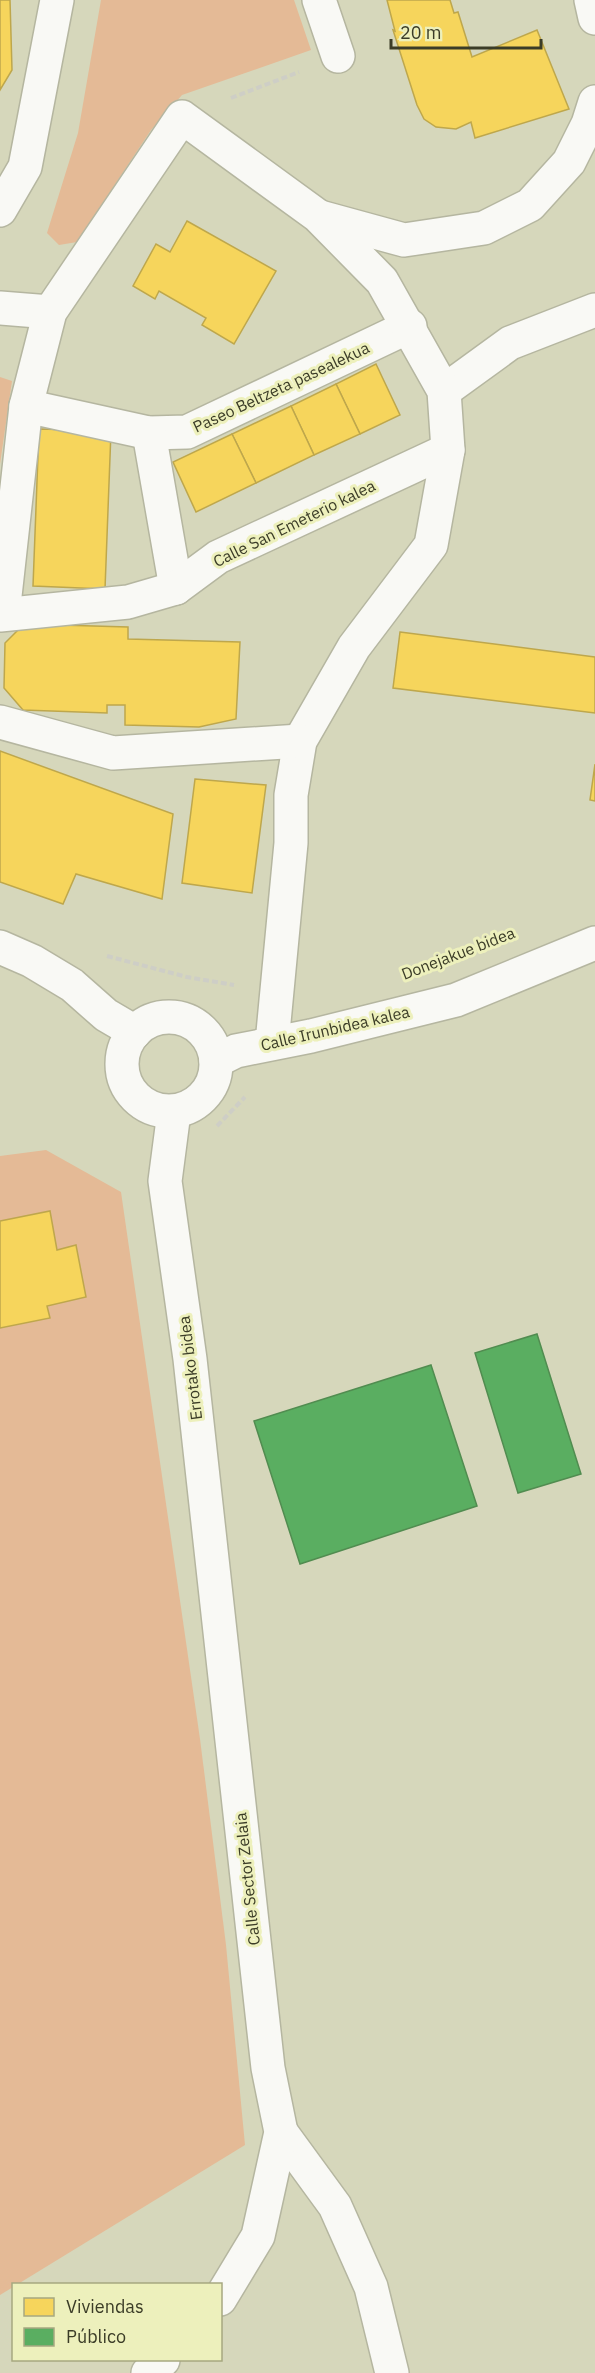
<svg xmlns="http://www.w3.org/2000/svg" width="595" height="2373" font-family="'IBM Plex Sans',sans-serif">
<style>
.green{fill:#e4ba96}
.homes{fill:#f6d55c;stroke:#bea74c;stroke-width:1.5}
.public{fill:#5aae61;stroke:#518c50;stroke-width:1.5}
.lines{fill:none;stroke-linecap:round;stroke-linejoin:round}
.minor-casing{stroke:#b5b6a0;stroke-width:36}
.tertiary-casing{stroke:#b5b6a0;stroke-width:36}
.path{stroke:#cecec6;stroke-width:4;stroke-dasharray:6 3;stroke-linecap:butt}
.minor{stroke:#f9f9f5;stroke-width:33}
.tertiary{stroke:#f9f9f5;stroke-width:33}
.labels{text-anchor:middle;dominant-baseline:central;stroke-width:6;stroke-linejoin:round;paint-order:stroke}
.street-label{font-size:16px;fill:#3b3c27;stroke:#edf0bc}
</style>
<rect width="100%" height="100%" fill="#d6d7bb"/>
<g class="green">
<path d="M101 0H294L311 50 182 95 151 130 77 242 59 245 47 233 78 133Z"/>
<path d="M0 377 12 381 0 464Z"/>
<path d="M46 1150 121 1192 200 1739 226 1945 245 2145 0 2295V1156Z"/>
</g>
<g class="homes">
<path d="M0 0H10L12 70 0 90Z"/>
<path d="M387 0H450L454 13 458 12 472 57 537 30 569 109 475 138 471 122 456 129 436 127 424 119 417 105 393 30 395 31Z"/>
<path d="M187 221 276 271 234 344 202 325 206 318 159 291 155 299 133 286 156 244 170 252Z"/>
<path d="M376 364 400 415 360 434 336 384Z"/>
<path d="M336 384 360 434 314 455 291 406Z"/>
<path d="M291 406 314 455 256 483 232 434Z"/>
<path d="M39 429 111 431 105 589 33 586Z"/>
<path d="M232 434 256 483 196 512 173 462Z"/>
<path d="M24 624 128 627V639L240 642 236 719 199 727 125 725V705H107V713L23 710 4 688 5 643Z"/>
<path d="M400 632 595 657V713L393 688Z"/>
<path d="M0 751 173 814 162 899 76 874 63 904 0 882Z"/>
<path d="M595 764V801L590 800Z"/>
<path d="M195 779 266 785 252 893 182 883Z"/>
<path d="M50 1211 57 1250 76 1245 86 1297 47 1306 50 1318 0 1328V1221Z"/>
</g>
<g class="public">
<path d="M537 1334 581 1474 518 1493 475 1353Z"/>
<path d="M431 1365 477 1506 300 1564 254 1421Z"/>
</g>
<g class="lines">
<g class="minor-casing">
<g id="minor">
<path d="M319 0 338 56"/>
<path d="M591 0 595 18"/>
<path d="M320 217 404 240 484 228 530 205 569 162 588 124 595 102"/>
<path d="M0 308 50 312"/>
<path d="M444 391 510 343 595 310"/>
<path d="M26 406 149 433 187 432 410 326"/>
<path d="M149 433 176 588"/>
<path d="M3 614 26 406 50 312 182 117 318 216 382 281 444 391 448 450 431 545 354 647 300 741 291 795V843L272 1043"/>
<path d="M0 615 128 602 176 588 218 557 448 450"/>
<path d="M0 722 113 753 300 741"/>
<path d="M281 2132 335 2206 371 2287 392 2373"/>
</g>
</g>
<g class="tertiary-casing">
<g id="tertiary">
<path d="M0 210 25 167 57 0"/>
<path d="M0 947 32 961 72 985 106 1015 135 1032"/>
<circle cx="169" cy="1064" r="47"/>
<path d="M216 1061 236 1051 311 1036 456 1000 595 943"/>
<path d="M174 1112 165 1181 190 1359 268 2068 281 2132 258 2236 220 2299"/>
<path d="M148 2373 163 2360"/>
</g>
</g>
<g class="path">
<path d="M231 98 299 72"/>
<path d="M107 956 187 977 234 985"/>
<path d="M217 1126 245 1097"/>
</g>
<use href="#minor" class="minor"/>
<use href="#tertiary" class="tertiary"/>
</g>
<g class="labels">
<g class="street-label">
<text transform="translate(281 387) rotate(-25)">Paseo Beltzeta pasealekua</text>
<text transform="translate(294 523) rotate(-26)">Calle San Emeterio kalea</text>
<text transform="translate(458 953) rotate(-21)">Donejakue bidea</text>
<text transform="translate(335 1028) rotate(-13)">Calle Irunbidea kalea</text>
<text transform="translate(190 1368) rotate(-97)">Errotako bidea</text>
<text transform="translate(247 1879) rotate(-96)">Calle Sector Zelaia</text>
</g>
</g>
<rect x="12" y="2283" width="210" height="78" fill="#edf0bc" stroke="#a6a880" stroke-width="1.5"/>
<rect x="24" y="2298" width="30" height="18" fill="#f6d55c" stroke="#a6a880" stroke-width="1.5"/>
<text x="66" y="2313" font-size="18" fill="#3b3c27">Viviendas</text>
<rect x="24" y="2328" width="30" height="18" fill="#5aae61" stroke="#a6a880" stroke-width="1.5"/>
<text x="66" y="2343" font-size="18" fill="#3b3c27">Público</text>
<path d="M391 39v9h150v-9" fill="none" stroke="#3b3c27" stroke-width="3"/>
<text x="400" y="39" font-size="18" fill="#3b3c27" stroke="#edf0bc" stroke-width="4.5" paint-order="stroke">20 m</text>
</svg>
